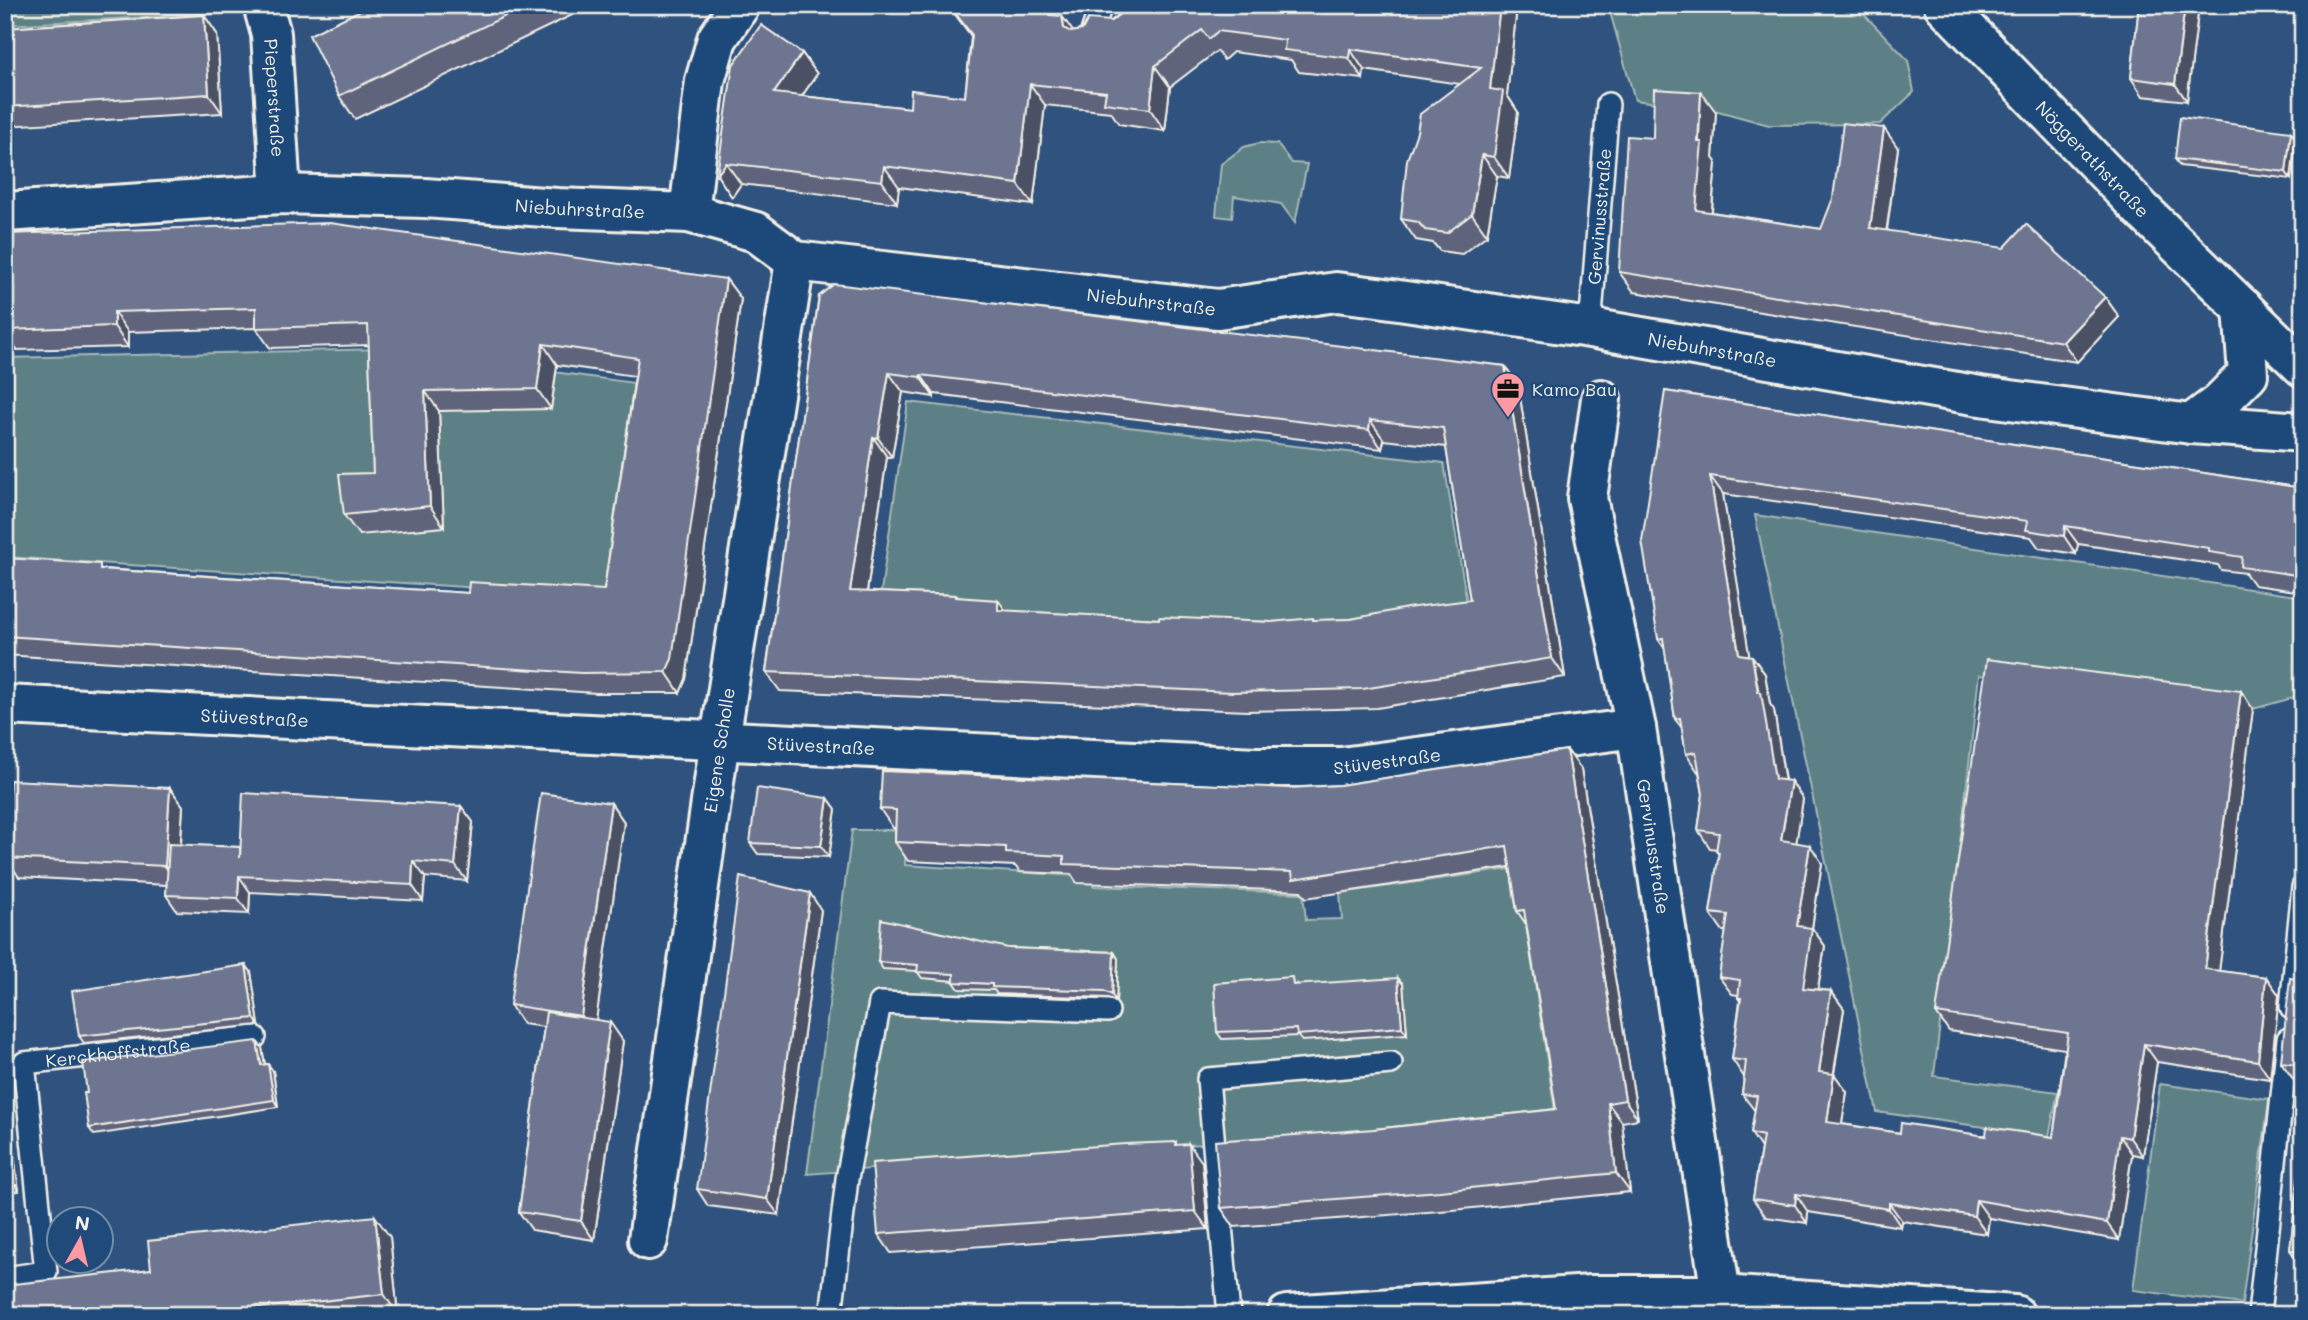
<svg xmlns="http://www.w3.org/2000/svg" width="2308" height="1320" font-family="Mali,sans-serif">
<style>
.green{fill:#5b8085;stroke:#a8b8b6;stroke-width:2}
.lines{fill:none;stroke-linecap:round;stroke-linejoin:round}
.lane-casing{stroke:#f4f1e8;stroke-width:26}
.street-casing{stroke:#f4f1e8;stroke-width:44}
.lane{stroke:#1f4a7a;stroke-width:21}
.street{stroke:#1f4a7a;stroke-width:38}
.wall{fill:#5e647c;stroke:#f4f1e8;stroke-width:2;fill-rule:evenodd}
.shaded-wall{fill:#4c5165;stroke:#f4f1e8;stroke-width:2}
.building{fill:#6d7490;stroke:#f4f1e8;stroke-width:2;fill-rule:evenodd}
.labels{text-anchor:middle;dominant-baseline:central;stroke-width:5;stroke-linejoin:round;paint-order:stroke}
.street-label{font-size:18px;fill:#f4f1e8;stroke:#1f4a7a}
.poi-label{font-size:18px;fill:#f4f1e8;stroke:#1f4a7a;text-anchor:start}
</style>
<rect width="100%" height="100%" fill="#2f527e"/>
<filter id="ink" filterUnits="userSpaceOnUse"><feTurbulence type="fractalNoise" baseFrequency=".0143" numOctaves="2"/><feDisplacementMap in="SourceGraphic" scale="14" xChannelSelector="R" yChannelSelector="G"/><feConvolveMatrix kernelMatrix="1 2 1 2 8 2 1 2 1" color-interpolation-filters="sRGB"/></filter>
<g filter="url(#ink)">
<g class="green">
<path d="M5 5H235L238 12 5 25Z"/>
<path d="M1608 5H1855L1908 60 1914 92 1880 124 1769 125 1718 111 1635 100Z"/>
<path d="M1259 143 1277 144 1292 163 1307 164 1295 223 1281 204 1234 196 1232 218 1216 216 1221 164 1244 147Z"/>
<path d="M386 349 634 383 604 596 5 557V358Z"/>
<path d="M908 402 1444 463 1469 615 1255 625 879 605Z"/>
<path d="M1755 515 2303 597V695L2253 709 1979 675 1934 1076 2058 1092 2049 1136 1877 1112Z"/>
<path d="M852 830H906L905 865 1093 877V886L1303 893 1306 920 1342 919 1340 893 1517 868 1556 1117 807 1174Z"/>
<path d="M2160 1084 2269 1099 2242 1304 2133 1290Z"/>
</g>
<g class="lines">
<g class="lane-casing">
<g id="lane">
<path d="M1089 41 1101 5"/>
<path id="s1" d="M1590 328 1608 104"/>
<path d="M2291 1007 2303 887"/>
<path id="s2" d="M5 1278 46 1272 24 1063 255 1037"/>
<path d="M831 1315 847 1179 880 1003 1108 1011"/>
<path d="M1229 1315 1208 1079 1391 1063"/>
<path d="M2259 1315 2288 1039"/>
</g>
</g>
<g class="street-casing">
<g id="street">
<path id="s3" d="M263 5 271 34 281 194"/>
<path id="s4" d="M1944 5 2142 210 2303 367"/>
<path id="s5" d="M5 212 281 194 425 198 557 208 689 213 756 232 795 261 1218 309 1336 292 1378 297 1590 328 1980 396 2191 424 2303 432"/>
<path d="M689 213 705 81 717 39 740 5"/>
<path id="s6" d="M1601 399 1587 498 1636 728 1721 1295"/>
<path d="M2191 424 2219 403 2248 374 2243 308"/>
<path id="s7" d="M5 705 1256 767H1341L1636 728"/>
<path id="s8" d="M648 1240 720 740 795 261"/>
<path d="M1287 1315 1591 1295H1721L2015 1315"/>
</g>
</g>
<use href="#lane" class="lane"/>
<use href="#street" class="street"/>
</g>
<g class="wall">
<path d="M371 5H593L355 119 339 96Z"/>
<path d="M948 5H1043L1050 15 1073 32 1111 21 1131 5H1509L1516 16 1507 95 1518 112 1509 178 1497 176 1487 235 1462 254 1440 251 1433 243 1416 240 1401 219 1460 84 1364 70 1363 79 1299 72 1291 60 1233 52 1224 60 1217 51 1170 87 1165 131 1119 124 1111 112 1045 105 1033 205 899 187 897 203 741 184 732 197 717 175 802 53 817 74 802 96 910 108 965 97 971 36Z"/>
<path d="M2139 5H2199L2187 101 2143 96 2131 78Z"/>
<path d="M204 15 217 34 222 113 5 126V28Z"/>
<path d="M1716 112 1713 158 1716 162 1712 212 1821 229 1898 148 1887 230 2105 297 2119 317 2077 362 1634 292 1619 272 1653 138Z"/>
<path d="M2291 132 2296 139 2291 179 2180 166 2175 159Z"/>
<path d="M5 234 726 279 741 299 686 679 680 693H596L5 655V558L104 569 468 593 604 590 635 376 557 365 551 409 439 411 444 527 359 535 344 515 373 473 369 345 270 348 256 328 128 332V347L17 350 9 340H5Z"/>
<path d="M819 296 1505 366 1518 385 1565 677 1377 708 1247 711 780 691 766 672ZM903 392 934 397V394L1382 449 1384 440 1446 447 1470 600 1351 619 1271 622 1159 619 1006 611 958 597 956 595 867 592 887 457H892Z"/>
<path d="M1665 391 2303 488V592L2254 585 2245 573 2221 570 2218 565 2078 544 2076 554 2039 548 2031 537 1723 494 1749 656H1752L1765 674 1770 704 1774 710 1785 780 1803 799 1796 843 1822 863 1812 928 1825 946 1818 990 1831 991 1844 1009 1834 1074 1847 1092 1842 1124 1900 1133 2053 1137 2065 1049 1949 1031 1936 1013 2253 709 2219 971 2266 977 2279 995 2270 1079 2157 1062 2143 1156 2132 1154 2119 1240 1989 1218 1987 1234 1902 1221 1901 1227 1808 1212 1807 1223 1766 1217 1753 1199 1761 1148 1751 1133 1755 1111 1742 1094 1744 1077 1732 1059 1740 1001 1738 998V995L1732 994 1719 977 1726 931H1723L1710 913 1719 855 1716 851 1717 849 1710 848 1698 830 1703 794 1699 772H1698L1686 754 1682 728 1675 719 1665 649 1658 639Z"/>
<path d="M1567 750 1581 769 1638 1119 1622 1122 1630 1192 1453 1210 1234 1227 1221 1208 1374 1129 1556 1109 1526 924 1517 911 1510 867 1306 898 1301 891 1077 883 1071 874 1020 872 1015 866 908 861 895 842V828H893L880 809 1340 785Z"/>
<path d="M170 788 183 806 181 845 240 847 461 806 473 822 467 881 425 877 423 901 250 892 249 914 177 911 166 895 167 885 19 877 6 858Z"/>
<path d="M828 798 836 809 829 857 758 854 750 843Z"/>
<path d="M611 803 624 822 596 1020 623 1041 594 1240 532 1230 519 1212 544 1027 523 1024 510 1005Z"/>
<path d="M821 910 779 1215 708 1206 697 1189Z"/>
<path d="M1008 948 1114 952 1118 959 1116 1001 1108 998 997 994 994 990 959 989 954 982V981L922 978 917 971 883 969 878 962Z"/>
<path d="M246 965 251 972 259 1025 84 1043 79 1036Z"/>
<path d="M2303 980V1084L2296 1083 2281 1062Z"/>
<path d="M1297 984V985L1403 984 1407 1034 1302 1041 1298 1036 1222 1039 1217 1032Z"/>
<path d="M262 1048 265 1064 273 1071 278 1107 94 1135 89 1128Z"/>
<path d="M5 1093 19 1191 5 1193Z"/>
<path d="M2303 1138V1268L2290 1250Z"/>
<path d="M1178 1145 1202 1162 1208 1229 891 1253 878 1234Z"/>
<path d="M390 1237 398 1315H5L151 1269Z"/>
</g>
<g class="shaded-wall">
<path d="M1500 5H1509L1516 16 1507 95 1518 112 1509 178 1494 157 1490 89Z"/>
<path d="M2185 5H2199L2187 101 2175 84Z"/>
<path d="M204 15 217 34 222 113 209 94Z"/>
<path d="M1062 16 1077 37 1064 28Z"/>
<path d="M1350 49 1364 70 1363 79 1349 58Z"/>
<path d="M802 53 817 74 789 115 774 93Z"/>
<path d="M1155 66 1170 87 1165 131 1150 109Z"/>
<path d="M1030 84 1045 105 1033 205 1018 184Z"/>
<path d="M1701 92 1716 112 1713 158 1716 162 1710 230 1696 210Z"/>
<path d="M1884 128 1898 148 1884 248 1870 228Z"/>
<path d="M2291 132 2296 139 2291 179 2286 172Z"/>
<path d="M1482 155 1497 176 1487 235 1472 214Z"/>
<path d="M726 163 741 184 732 197 717 175Z"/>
<path d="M884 166 899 187 897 203 882 181Z"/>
<path d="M726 279 741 299 686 679 680 693 666 672Z"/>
<path d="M2105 297 2119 317 2077 362 2063 342Z"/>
<path d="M114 312 128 332V347L114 326Z"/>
<path d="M543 344 557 365 551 409 537 389Z"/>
<path d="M1505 366 1518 385 1565 677 1552 658Z"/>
<path d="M889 373 903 392 892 457 878 438Z"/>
<path d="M921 375 934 394V397L920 377Z"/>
<path d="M425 391 439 411 444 527 430 506Z"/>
<path d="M1370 420 1384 440 1382 449 1369 430Z"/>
<path d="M873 437 887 457 864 611 850 591Z"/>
<path d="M1710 476 1723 494 1752 672 1739 654Z"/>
<path d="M2065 526 2078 544 2076 554 2064 536Z"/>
<path d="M998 600 1012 619 998 610Z"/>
<path d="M1752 656 1765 674 1770 704 1774 710 1787 796 1775 779Z"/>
<path d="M2241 691 2253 709 2217 987 2205 969Z"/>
<path d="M1567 750 1581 769 1638 1119 1625 1100Z"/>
<path d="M1791 781 1803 799 1794 858 1781 840Z"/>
<path d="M170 788 183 806 178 885 165 866Z"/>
<path d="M828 798 836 809 829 857 821 846Z"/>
<path d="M611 803 624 822 594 1035 581 1016Z"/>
<path d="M461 806 473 822 467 881 455 865Z"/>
<path d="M1810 845 1822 863 1812 928 1825 946 1815 1005 1803 988 1797 926Z"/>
<path d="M413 861 425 877 423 901 412 885Z"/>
<path d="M239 876 250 892 249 914 238 898Z"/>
<path d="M810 893 821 910 779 1215 767 1199Z"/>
<path d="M1114 952 1118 959 1116 1001 1112 995Z"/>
<path d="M246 965 251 972 259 1025 254 1018Z"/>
<path d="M2266 977 2279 995 2270 1079 2258 1061Z"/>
<path d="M1398 978 1403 984 1407 1034 1402 1027Z"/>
<path d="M1831 991 1844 1009 1831 1090 1819 1072Z"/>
<path d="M610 1022 623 1041 594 1240 581 1221Z"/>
<path d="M257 1041 262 1048 266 1072 261 1065Z"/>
<path d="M2144 1044 2157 1062 2143 1156 2130 1138Z"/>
<path d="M268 1064 273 1071 278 1107 274 1100Z"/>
<path d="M1834 1074 1847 1092 1839 1140 1827 1122Z"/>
<path d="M5 1093 19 1191 6 1172Z"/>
<path d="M1608 1103 1622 1122 1630 1192 1616 1173Z"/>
<path d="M2120 1136 2132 1154 2119 1240 2107 1223Z"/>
<path d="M1189 1144 1202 1162 1208 1229 1195 1211Z"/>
<path d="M1796 1194 1808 1212 1807 1223 1795 1205Z"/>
<path d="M1976 1200 1989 1218 1987 1234 1974 1216Z"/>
<path d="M1889 1203 1902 1221 1901 1227 1889 1209Z"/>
<path d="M375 1216 390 1237 398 1315 384 1294Z"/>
</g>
<g class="building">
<path d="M371 5H528L339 96 309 35Z"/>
<path d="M949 5H1043L1050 15 1062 16 1064 28 1071 32 1082 30 1088 19 1111 21 1131 5H1500L1490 89 1503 91 1494 157 1482 155 1472 214 1447 233 1425 230 1418 222 1401 219 1407 160 1417 132 1420 114 1481 68 1350 49 1349 58 1284 50 1285 40 1218 31 1209 39 1202 30 1155 66 1150 109 1104 103 1106 92 1030 84 1018 184 884 166 882 181 726 163 717 175 733 65 761 25 802 53 774 93 910 108 911 90 965 97 972 35Z"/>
<path d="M2139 5H2185L2175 84 2131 78Z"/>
<path d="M204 15 209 94 5 107V28Z"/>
<path d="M1654 89 1701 92 1698 142H1702L1696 210 1821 229 1833 198 1843 123 1884 128 1870 228 2004 248 2026 224 2105 297 2063 342 1619 272 1627 136 1653 138Z"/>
<path d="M2180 117 2291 132 2286 172 2175 159Z"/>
<path d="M330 223 726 279 672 659 666 672 581 673 5 636V558L100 564V569L468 593 469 582 604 590 638 358 543 344 537 389 425 391 430 506 344 515 339 474 373 473 368 325 256 328V308L114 312V326L5 330V234Z"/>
<path d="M834 284 1505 366 1552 658 1363 689 1233 692 766 672 819 296ZM889 373 920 377 921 375 1369 430 1370 420 1443 428 1470 600 1407 608 1351 619 1313 620V618L1271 622 1159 617V619L998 610V600L956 597V595L850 591 873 437 878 438Z"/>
<path d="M1665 391 2303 488V576L2241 567 2242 557 2209 552V548L2065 526 2064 536 2026 530 2028 521 1710 476 1739 654 1752 656 1758 692H1761L1775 779 1791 781 1781 840 1810 845 1797 926 1812 928 1803 988 1831 991 1819 1072 1834 1074 1827 1122 1900 1133 1901 1123 1986 1136 1987 1127 2053 1137 2068 1033 1936 1013 1987 659 2241 691 2205 969 2266 977 2258 1061 2144 1044 2130 1138 2120 1136 2107 1223 1976 1200 1974 1216 1889 1203V1209L1796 1194 1795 1205 1753 1199 1763 1136 1751 1133 1757 1096 1742 1094 1746 1061 1732 1059 1741 998H1738L1740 980 1719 977 1728 915 1710 913 1719 852 1716 851 1719 833 1698 830 1703 794 1696 752 1686 754 1680 718 1675 719 1663 638 1658 639 1642 541Z"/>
<path d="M1567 750 1625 1100 1608 1103 1616 1173 1440 1191 1221 1208 1215 1141 1374 1129 1556 1109 1524 910 1517 911 1507 846 1293 879 1292 872 1064 864V856L1006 853V847L895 842 896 810 880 809 882 771 1289 788 1340 785Z"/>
<path d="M10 780 170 788 165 866 6 858Z"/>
<path d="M757 788 828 798 821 846 750 843Z"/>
<path d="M243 793 461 806 455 865 413 861 412 885 239 876 238 898 166 895 169 844 240 847V858Z"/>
<path d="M541 793 611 803 581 1016 510 1005Z"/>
<path d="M740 877 810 893 767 1199 697 1189Z"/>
<path d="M881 919 1008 948 1114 952 1112 995 1104 991 992 987V984L954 982V974L917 972 918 965 878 962Z"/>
<path d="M246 965 254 1018 79 1036 72 991Z"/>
<path d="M1292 977 1293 985 1398 978 1402 1027 1297 1035 1296 1029 1217 1032 1214 983Z"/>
<path d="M2290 978 2303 980V1065L2281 1062Z"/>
<path d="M546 1012 610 1022 581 1221 519 1212Z"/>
<path d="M257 1041 261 1065 268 1064 274 1100 89 1128 84 1093H87L83 1062Z"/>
<path d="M2303 1138V1251L2290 1250Z"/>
<path d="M1176 1142V1145L1189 1144 1195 1211 878 1234 872 1163 1125 1144Z"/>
<path d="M375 1216 384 1294 197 1315H5V1285L151 1269 148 1241Z"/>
</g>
</g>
<defs>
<g id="office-pin" transform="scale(1.75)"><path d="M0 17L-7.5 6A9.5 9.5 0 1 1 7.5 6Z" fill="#ff9aa2" stroke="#1f4a7a"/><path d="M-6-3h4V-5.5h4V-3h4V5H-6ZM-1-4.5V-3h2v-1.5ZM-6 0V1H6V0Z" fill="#111"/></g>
</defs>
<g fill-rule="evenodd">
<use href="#office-pin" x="1508" y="389"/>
</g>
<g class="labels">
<g class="street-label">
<text stroke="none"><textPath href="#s3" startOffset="94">Pieperstraße</textPath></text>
<text stroke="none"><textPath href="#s4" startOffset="214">Nöggerathstraße</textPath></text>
<text stroke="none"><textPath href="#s5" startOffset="576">Niebuhrstraße</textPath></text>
<text stroke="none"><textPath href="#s1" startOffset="112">Gervinusstraße</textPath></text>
<text stroke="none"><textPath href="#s5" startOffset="1162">Niebuhrstraße</textPath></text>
<text stroke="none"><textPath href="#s5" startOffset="1729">Niebuhrstraße</textPath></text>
<text stroke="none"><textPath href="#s7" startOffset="250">Stüvestraße</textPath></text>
<text stroke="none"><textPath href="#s7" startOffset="817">Stüvestraße</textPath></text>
<text stroke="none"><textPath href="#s8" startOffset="495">Eigene Scholle</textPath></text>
<text stroke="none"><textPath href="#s7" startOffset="1384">Stüvestraße</textPath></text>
<text stroke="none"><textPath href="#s6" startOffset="455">Gervinusstraße</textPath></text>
<text stroke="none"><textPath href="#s2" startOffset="346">Kerckhoffstraße</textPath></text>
</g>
<g class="poi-label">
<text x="1532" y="389">Kamo Bau</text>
</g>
</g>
<rect width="2308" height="1320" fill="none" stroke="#1f4a7a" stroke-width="28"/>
<rect x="14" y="14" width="2280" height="1292" fill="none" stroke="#f4f1e8" stroke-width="2.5" filter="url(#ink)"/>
<g transform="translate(80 1240) rotate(8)"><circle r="33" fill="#1f4a7a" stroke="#748da6" stroke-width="2"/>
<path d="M0-5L12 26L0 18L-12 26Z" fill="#ff9aa2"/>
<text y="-10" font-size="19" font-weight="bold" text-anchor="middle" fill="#f4f1e8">N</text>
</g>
</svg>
